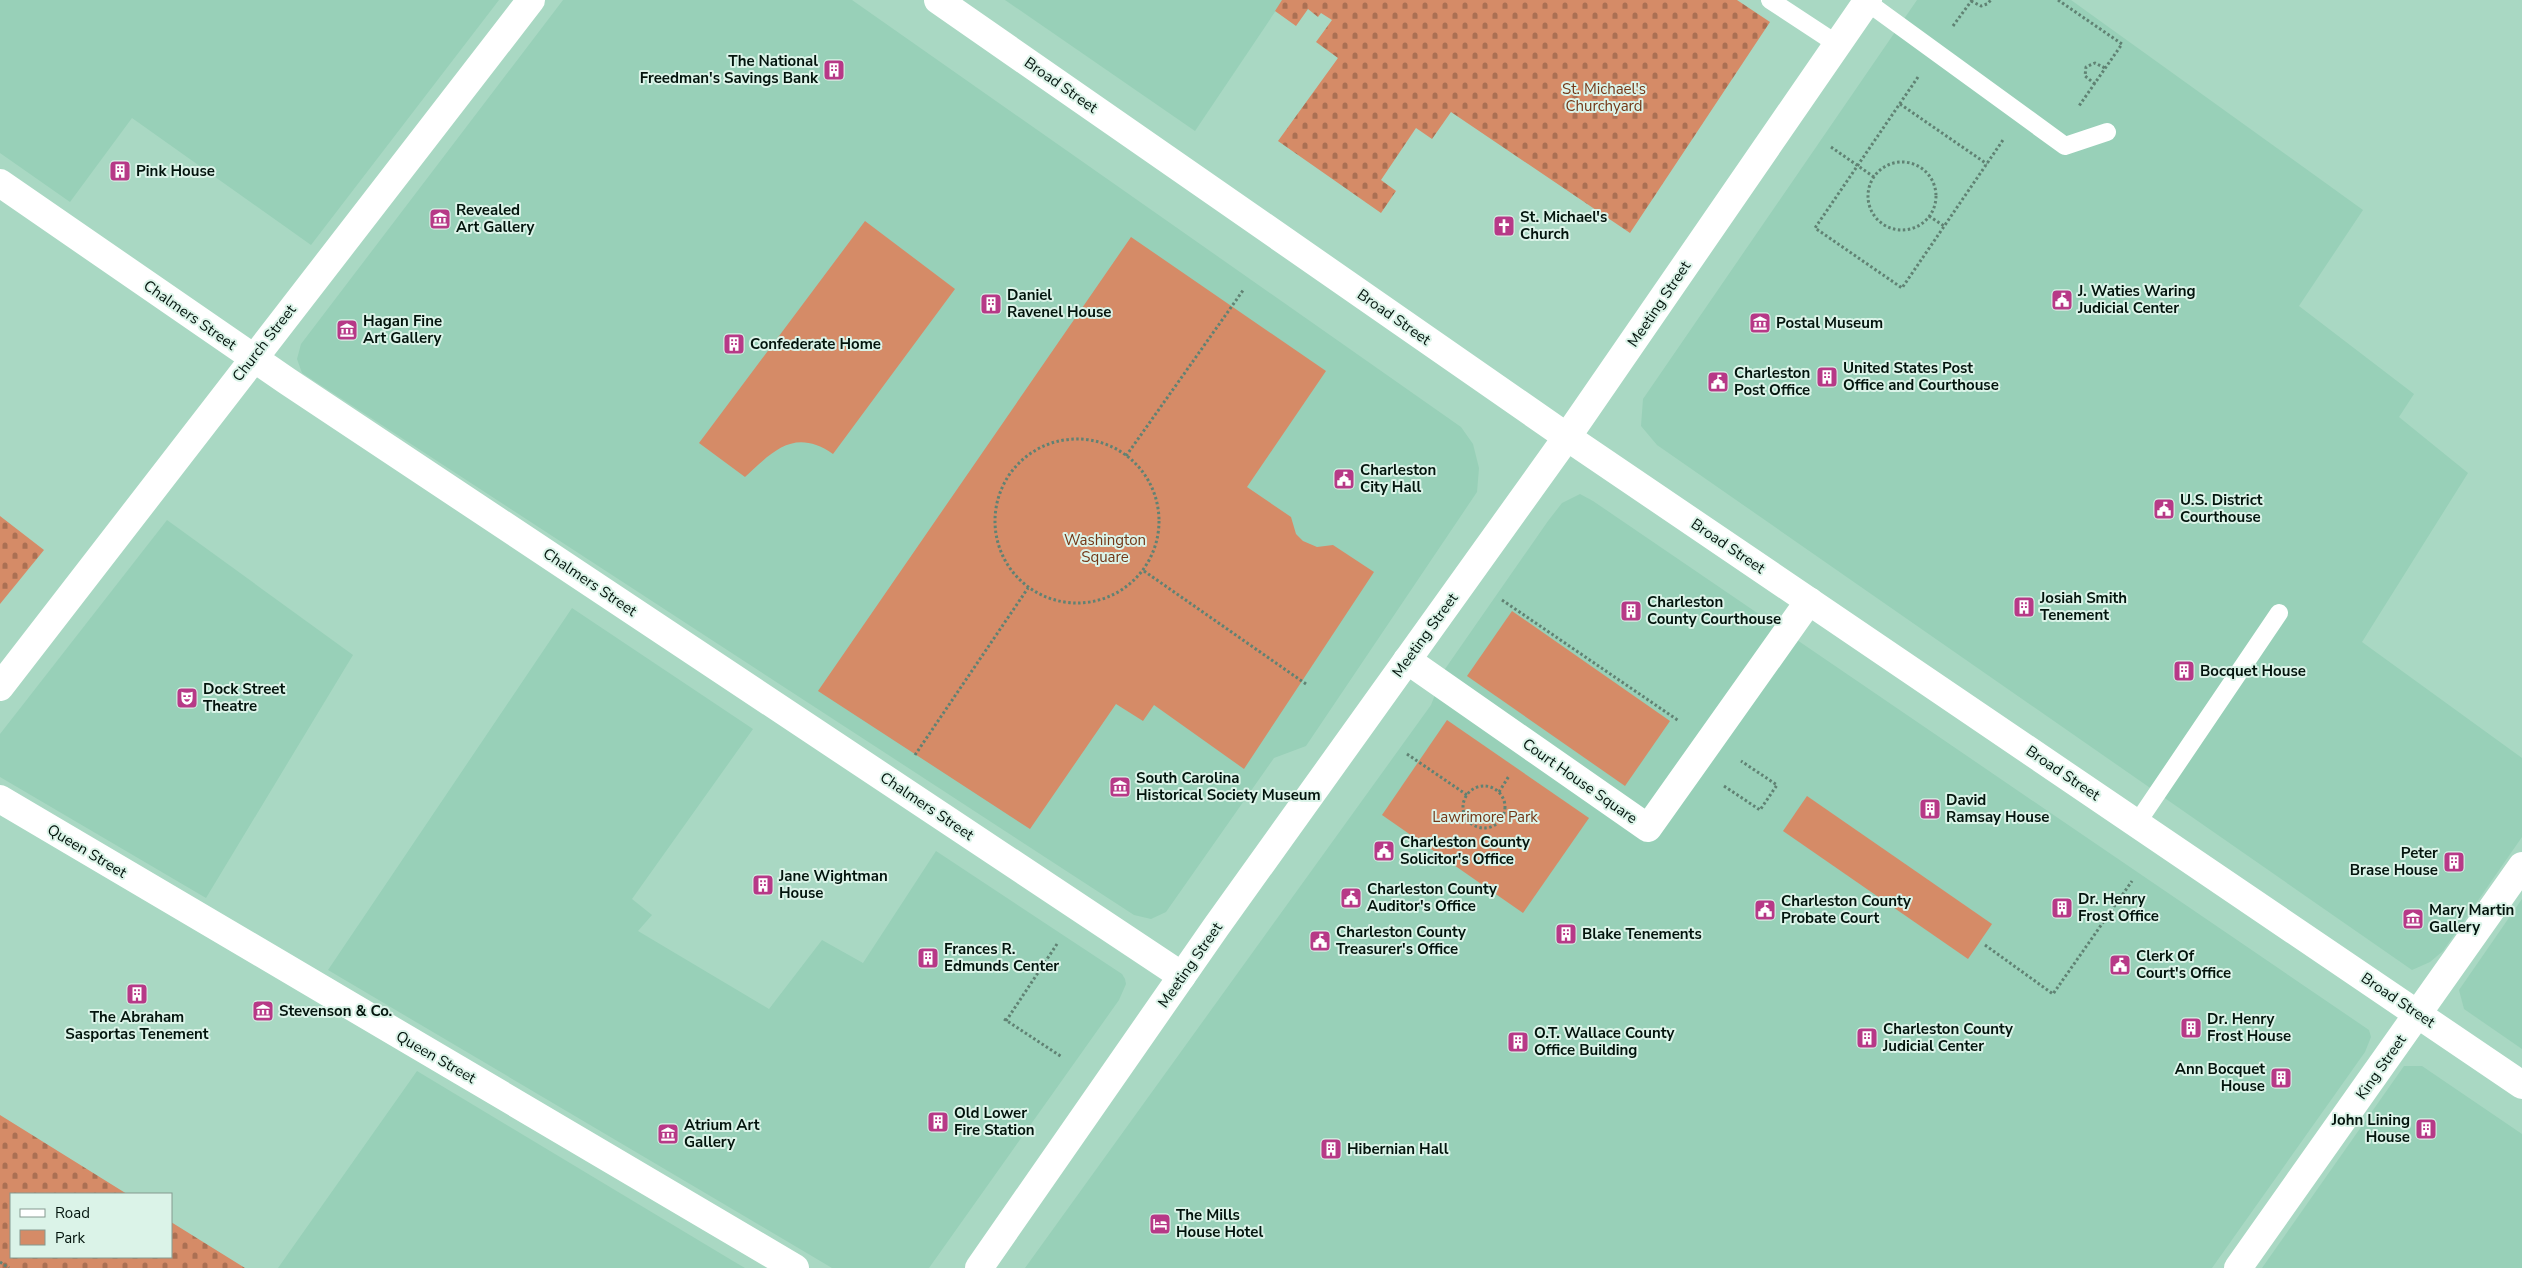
<svg xmlns="http://www.w3.org/2000/svg" width="2522" height="1268" font-family="'Nunito Sans',sans-serif">
<style>
.built{fill:#98d0b8}
.green{fill:#d58b67}
.cemetery{fill:url(#cemetery-stones)}
.lines{fill:none;stroke-linecap:round;stroke-linejoin:round}
.path{stroke:#608273;stroke-width:3;stroke-dasharray:2.5 2.5;stroke-linecap:butt}
.lane{stroke:#fff;stroke-width:18}
.street{stroke:#fff;stroke-width:28}
.secondary{stroke:#fff;stroke-width:28}
.labels{text-anchor:middle;dominant-baseline:central;stroke-width:4;stroke-linejoin:round;paint-order:stroke}
.poi-label{font-size:15px;font-weight:bold;fill:#03140d;stroke:#dbf3e8;text-anchor:start}
.street-label{font-size:15px;fill:#03140d;stroke:#dbf3e8}
.park-label{font-size:15px;fill:#723616;stroke:#dbf3e8}
</style>
<defs>
<pattern id="cemetery-stones" width="16" height="16" patternUnits="userSpaceOnUse" patternTransform="scale(1.25)"><rect width="16" height="16" fill="#d58b67"/><path d="M2 7V4a2 2 0 0 1 4 0v3zM10 15v-3a2 2 0 0 1 4 0v3z" fill="#ab7053"/></pattern>
</defs>
<rect width="100%" height="100%" fill="#a9d8c3"/>
<g class="built">
<path d="M0 0H499L311 245 132 118 70 202 0 153Z"/>
<path d="M563 0H852L1461 427 1473 444 1479 468 1477 492 1306 746 1274 758 1166 912 1151 919 1134 915 302 373 297 359 301 344Z"/>
<path d="M1005 0H1283L1195 131Z"/>
<path d="M1917 0H2071L2363 210 2299 306 2414 394 2399 417 2468 473 2362 642 2522 758V837L2443 951 2430 962 2412 970 1657 445 1641 426 1643 399Z"/>
<path d="M1580 494 1593 501 2369 1030 2371 1037 2365 1052 2212 1268H1025L1431 705 1445 669 1548 521 1562 503Z"/>
<path d="M167 520 353 655 206 898 0 777V734Z"/>
<path d="M572 608 753 729 632 899 652 915 638 931 769 1009 822 940 863 963 936 851 1122 974 1125 979 1126 984 1119 1000 929 1268H832L328 970Z"/>
<path d="M2522 899V1049L2464 1009 2459 990Z"/>
<path d="M2404 1066H2422L2522 1134V1268H2262Z"/>
<path d="M417 1071 733 1261 745 1268H278Z"/>
</g>
<g class="green">
<path d="M865 221 955 289 833 454C795 428 774 450 745 477L699 443Z"/>
<path d="M1131 237 1326 371 1247 487 1291 517 1296 534 1303 541 1317 547 1333 545 1374 572 1244 769 1154 705 1143 721 1116 704 1030 829 818 691Z"/>
<path d="M1512 611 1670 721 1625 786 1467 676Z"/>
<path d="M1447 720 1589 818 1523 913 1382 815Z"/>
<path d="M1807 796 1992 924 1968 959 1783 831Z"/>
</g>
<g class="cemetery">
<path d="M1282 0H1737L1770 22 1630 233 1451 112 1432 139 1416 128 1381 180 1396 191 1381 213 1278 141 1338 58 1316 42 1332 20 1321 13 1318 17 1308 9 1296 26 1275 11Z"/>
<path d="M0 516 44 550 0 604Z"/>
<path d="M0 1115 127 1194H11V1257H171V1222L245 1268H0Z"/>
</g>
<g class="lines">
<g class="path">
<path d="M2058 0 2122 44 2079 106"/>
<path d="M1971 1 1981 6 1987 4 1991 0"/>
<path d="M1953 26 1972 0"/>
<path d="M1918 77 1815 228 1902 288 2003 140"/>
<path d="M2095 84 2085 76 2086 67 2095 63 2105 68"/>
<path d="M1900 104 1987 164"/>
<path d="M1831 147 1874 177"/>
<circle cx="1902" cy="196" r="34"/>
<path d="M1929 216 1944 226"/>
<circle cx="1077" cy="521" r="82"/>
<path d="M1126 456 1244 289"/>
<path d="M1144 571 1306 684"/>
<path d="M1502 600 1679 721"/>
<path d="M1407 754 1467 795"/>
<path d="M915 755 1028 588"/>
<path d="M1724 786 1760 810 1777 785 1741 761"/>
<circle cx="1484" cy="807" r="21"/>
<path d="M1499 792 1509 776"/>
<path d="M1985 945 2053 994 2132 881"/>
<path d="M1004 1019 1062 1057"/>
<path d="M1006 1021 1057 944"/>
<path d="M0 1262 9 1268"/>
</g>
<g class="lane">
<path d="M1770 0 1837 44"/>
<path d="M1867 2 2065 146 2107 132"/>
<path d="M2137 823 2279 613"/>
</g>
<g class="street">
<path d="M0 183 287 381 1182 976"/>
<path d="M1407 660 1648 828 1809 601"/>
</g>
<g class="secondary">
<path d="M938 0 1567 437 2522 1085"/>
<path d="M0 687 531 0"/>
<path d="M0 799 795 1268"/>
<path d="M979 1268 1216 927 1567 437 1868 0"/>
<path d="M2238 1268 2522 866"/>
</g>
</g>
<defs>
<g id="building-square" transform="scale(1.125)"><rect x="-9" y="-9" width="18" height="18" rx="4" fill="#b73987" stroke="#dbf3e8"/><path d="M-4-6H4V6H1V3H-1V6H-4ZM-2.5-4.3h1.7v1.8h-1.7ZM.8-4.3h1.7v1.8H.8ZM-2.5-1h1.7V.8h-1.7ZM.8-1h1.7V.8H.8Z" fill="#fff"/></g>
<g id="museum-square" transform="scale(1.125)"><rect x="-9" y="-9" width="18" height="18" rx="4" fill="#b73987" stroke="#dbf3e8"/><path d="M0-6L6-3V-2H-6V-3ZM-5-1h2V3h-2ZM-1-1h2V3h-2ZM3-1h2V3H3ZM-6 4H6V6H-6Z" fill="#fff"/></g>
<g id="church-square" transform="scale(1.125)"><rect x="-9" y="-9" width="18" height="18" rx="4" fill="#b73987" stroke="#dbf3e8"/><path d="M-1.2-6h2.4v3.5h3.3v2.4h-3.3V6h-2.4V-.1h-3.3v-2.4h3.3Z" fill="#fff"/></g>
<g id="civic-square" transform="scale(1.125)"><rect x="-9" y="-9" width="18" height="18" rx="4" fill="#b73987" stroke="#dbf3e8"/><path d="M-.6-6.5H3V-4.5H.6V-3L4-1V1h2V6H-6V1h2V-1L-.6-3ZM-1.2 2.5V6h2.4V2.5Z" fill="#fff"/></g>
<g id="theatre-square" transform="scale(1.125)"><rect x="-9" y="-9" width="18" height="18" rx="4" fill="#b73987" stroke="#dbf3e8"/><path d="M-5-5.5Q0-4 5-5.5V0Q5 5 0 6Q-5 5-5 0ZM-3.3-2.5H-1v1.5H-3.3ZM1-2.5H3.3v1.5H1ZM-2.8 1Q0 5.5 2.8 1Z" fill="#fff"/></g>
<g id="hotel-square" transform="scale(1.125)"><rect x="-9" y="-9" width="18" height="18" rx="4" fill="#b73987" stroke="#dbf3e8"/><path d="M-6-4.5h1.5V1H6V5H4.5V3h-9V5H-6ZM-4 0a1.8 1.8 0 1 1 3.6 0ZM.5 0V-2.5h3Q6-2.5 6 0Z" fill="#fff"/></g>
</defs>
<g fill-rule="evenodd">
<use href="#building-square" x="834" y="70"/>
<use href="#building-square" x="120" y="171"/>
<use href="#museum-square" x="440" y="219"/>
<use href="#church-square" x="1504" y="226"/>
<use href="#civic-square" x="2062" y="300"/>
<use href="#building-square" x="991" y="304"/>
<use href="#museum-square" x="1760" y="323"/>
<use href="#museum-square" x="347" y="330"/>
<use href="#building-square" x="734" y="344"/>
<use href="#building-square" x="1827" y="377"/>
<use href="#civic-square" x="1718" y="382"/>
<use href="#civic-square" x="1344" y="479"/>
<use href="#civic-square" x="2164" y="509"/>
<use href="#building-square" x="2024" y="607"/>
<use href="#building-square" x="1631" y="611"/>
<use href="#building-square" x="2184" y="671"/>
<use href="#theatre-square" x="187" y="698"/>
<use href="#museum-square" x="1120" y="787"/>
<use href="#building-square" x="1930" y="809"/>
<use href="#civic-square" x="1384" y="851"/>
<use href="#building-square" x="2454" y="862"/>
<use href="#building-square" x="763" y="885"/>
<use href="#civic-square" x="1351" y="898"/>
<use href="#building-square" x="2062" y="908"/>
<use href="#civic-square" x="1765" y="910"/>
<use href="#museum-square" x="2413" y="919"/>
<use href="#building-square" x="1566" y="934"/>
<use href="#civic-square" x="1320" y="941"/>
<use href="#building-square" x="928" y="958"/>
<use href="#civic-square" x="2120" y="965"/>
<use href="#building-square" x="137" y="994"/>
<use href="#museum-square" x="263" y="1011"/>
<use href="#building-square" x="2191" y="1028"/>
<use href="#building-square" x="1867" y="1038"/>
<use href="#building-square" x="1518" y="1042"/>
<use href="#building-square" x="2281" y="1078"/>
<use href="#building-square" x="938" y="1122"/>
<use href="#building-square" x="2426" y="1129"/>
<use href="#museum-square" x="668" y="1134"/>
<use href="#building-square" x="1331" y="1149"/>
<use href="#hotel-square" x="1160" y="1224"/>
</g>
<g class="labels">
<g class="poi-label">
<text x="818" y="61" text-anchor="end">The National<tspan x="818" dy="17">Freedman's Savings Bank</tspan></text>
<text x="136" y="171">Pink House</text>
<text x="456" y="210">Revealed<tspan x="456" dy="17">Art Gallery</tspan></text>
<text x="1520" y="217">St. Michael's<tspan x="1520" dy="17">Church</tspan></text>
<text x="2078" y="291">J. Waties Waring<tspan x="2078" dy="17">Judicial Center</tspan></text>
<text x="1007" y="295">Daniel<tspan x="1007" dy="17">Ravenel House</tspan></text>
<text x="363" y="321">Hagan Fine<tspan x="363" dy="17">Art Gallery</tspan></text>
<text x="1776" y="323">Postal Museum</text>
<text x="750" y="344">Confederate Home</text>
<text x="1843" y="368">United States Post<tspan x="1843" dy="17">Office and Courthouse</tspan></text>
<text x="1734" y="373">Charleston<tspan x="1734" dy="17">Post Office</tspan></text>
<text x="1360" y="470">Charleston<tspan x="1360" dy="17">City Hall</tspan></text>
<text x="2180" y="500">U.S. District<tspan x="2180" dy="17">Courthouse</tspan></text>
<text x="2040" y="598">Josiah Smith<tspan x="2040" dy="17">Tenement</tspan></text>
<text x="1647" y="602">Charleston<tspan x="1647" dy="17">County Courthouse</tspan></text>
<text x="2200" y="671">Bocquet House</text>
<text x="203" y="689">Dock Street<tspan x="203" dy="17">Theatre</tspan></text>
<text x="1136" y="778">South Carolina<tspan x="1136" dy="17">Historical Society Museum</tspan></text>
<text x="1946" y="800">David<tspan x="1946" dy="17">Ramsay House</tspan></text>
<text x="1400" y="842">Charleston County<tspan x="1400" dy="17">Solicitor's Office</tspan></text>
<text x="2438" y="853" text-anchor="end">Peter<tspan x="2438" dy="17">Brase House</tspan></text>
<text x="779" y="876">Jane Wightman<tspan x="779" dy="17">House</tspan></text>
<text x="1367" y="889">Charleston County<tspan x="1367" dy="17">Auditor's Office</tspan></text>
<text x="2078" y="899">Dr. Henry<tspan x="2078" dy="17">Frost Office</tspan></text>
<text x="1781" y="901">Charleston County<tspan x="1781" dy="17">Probate Court</tspan></text>
<text x="2429" y="910">Mary Martin<tspan x="2429" dy="17">Gallery</tspan></text>
<text x="1336" y="932">Charleston County<tspan x="1336" dy="17">Treasurer's Office</tspan></text>
<text x="1582" y="934">Blake Tenements</text>
<text x="944" y="949">Frances R.<tspan x="944" dy="17">Edmunds Center</tspan></text>
<text x="2136" y="956">Clerk Of<tspan x="2136" dy="17">Court's Office</tspan></text>
<text x="279" y="1011">Stevenson &amp; Co.</text>
<text x="137" y="1017" text-anchor="middle">The Abraham<tspan x="137" dy="17">Sasportas Tenement</tspan></text>
<text x="2207" y="1019">Dr. Henry<tspan x="2207" dy="17">Frost House</tspan></text>
<text x="1883" y="1029">Charleston County<tspan x="1883" dy="17">Judicial Center</tspan></text>
<text x="1534" y="1033">O.T. Wallace County<tspan x="1534" dy="17">Office Building</tspan></text>
<text x="2265" y="1069" text-anchor="end">Ann Bocquet<tspan x="2265" dy="17">House</tspan></text>
<text x="954" y="1113">Old Lower<tspan x="954" dy="17">Fire Station</tspan></text>
<text x="2410" y="1120" text-anchor="end">John Lining<tspan x="2410" dy="17">House</tspan></text>
<text x="684" y="1125">Atrium Art<tspan x="684" dy="17">Gallery</tspan></text>
<text x="1347" y="1149">Hibernian Hall</text>
<text x="1176" y="1215">The Mills<tspan x="1176" dy="17">House Hotel</tspan></text>
</g>
<g class="street-label">
<text transform="translate(1061 85) rotate(35)">Broad Street</text>
<text transform="translate(1659 304) rotate(-56)">Meeting Street</text>
<text transform="translate(190 315) rotate(35)">Chalmers Street</text>
<text transform="translate(1394 317) rotate(35)">Broad Street</text>
<text transform="translate(264 343) rotate(-52)">Church Street</text>
<text transform="translate(1728 546) rotate(34)">Broad Street</text>
<text transform="translate(590 582) rotate(34)">Chalmers Street</text>
<text transform="translate(1425 635) rotate(-54)">Meeting Street</text>
<text transform="translate(2063 773) rotate(34)">Broad Street</text>
<text transform="translate(1580 781) rotate(35)">Court House Square</text>
<text transform="translate(927 806) rotate(34)">Chalmers Street</text>
<text transform="translate(87 851) rotate(31)">Queen Street</text>
<text transform="translate(1190 965) rotate(-55)">Meeting Street</text>
<text transform="translate(2398 1000) rotate(34)">Broad Street</text>
<text transform="translate(436 1057) rotate(30)">Queen Street</text>
<text transform="translate(2381 1067) rotate(-55)">King Street</text>
</g>
<g class="park-label">
<text x="1604" y="89">St. Michael's<tspan x="1604" dy="17">Churchyard</tspan></text>
<text x="1105" y="540">Washington<tspan x="1105" dy="17">Square</tspan></text>
<text x="1485" y="817">Lawrimore Park</text>
</g>
</g>
<rect x="10" y="1193" width="162" height="65" fill="#dbf3e8" stroke="#859a90"/>
<rect x="20" y="1209" width="25" height="8" fill="#ffffff" stroke="#859a90"/>
<text x="55" y="1218" font-size="15" fill="#03140d">Road</text>
<rect x="20" y="1230" width="25" height="15" fill="#d58b67" stroke="#859a90"/>
<text x="55" y="1243" font-size="15" fill="#03140d">Park</text>
</svg>
